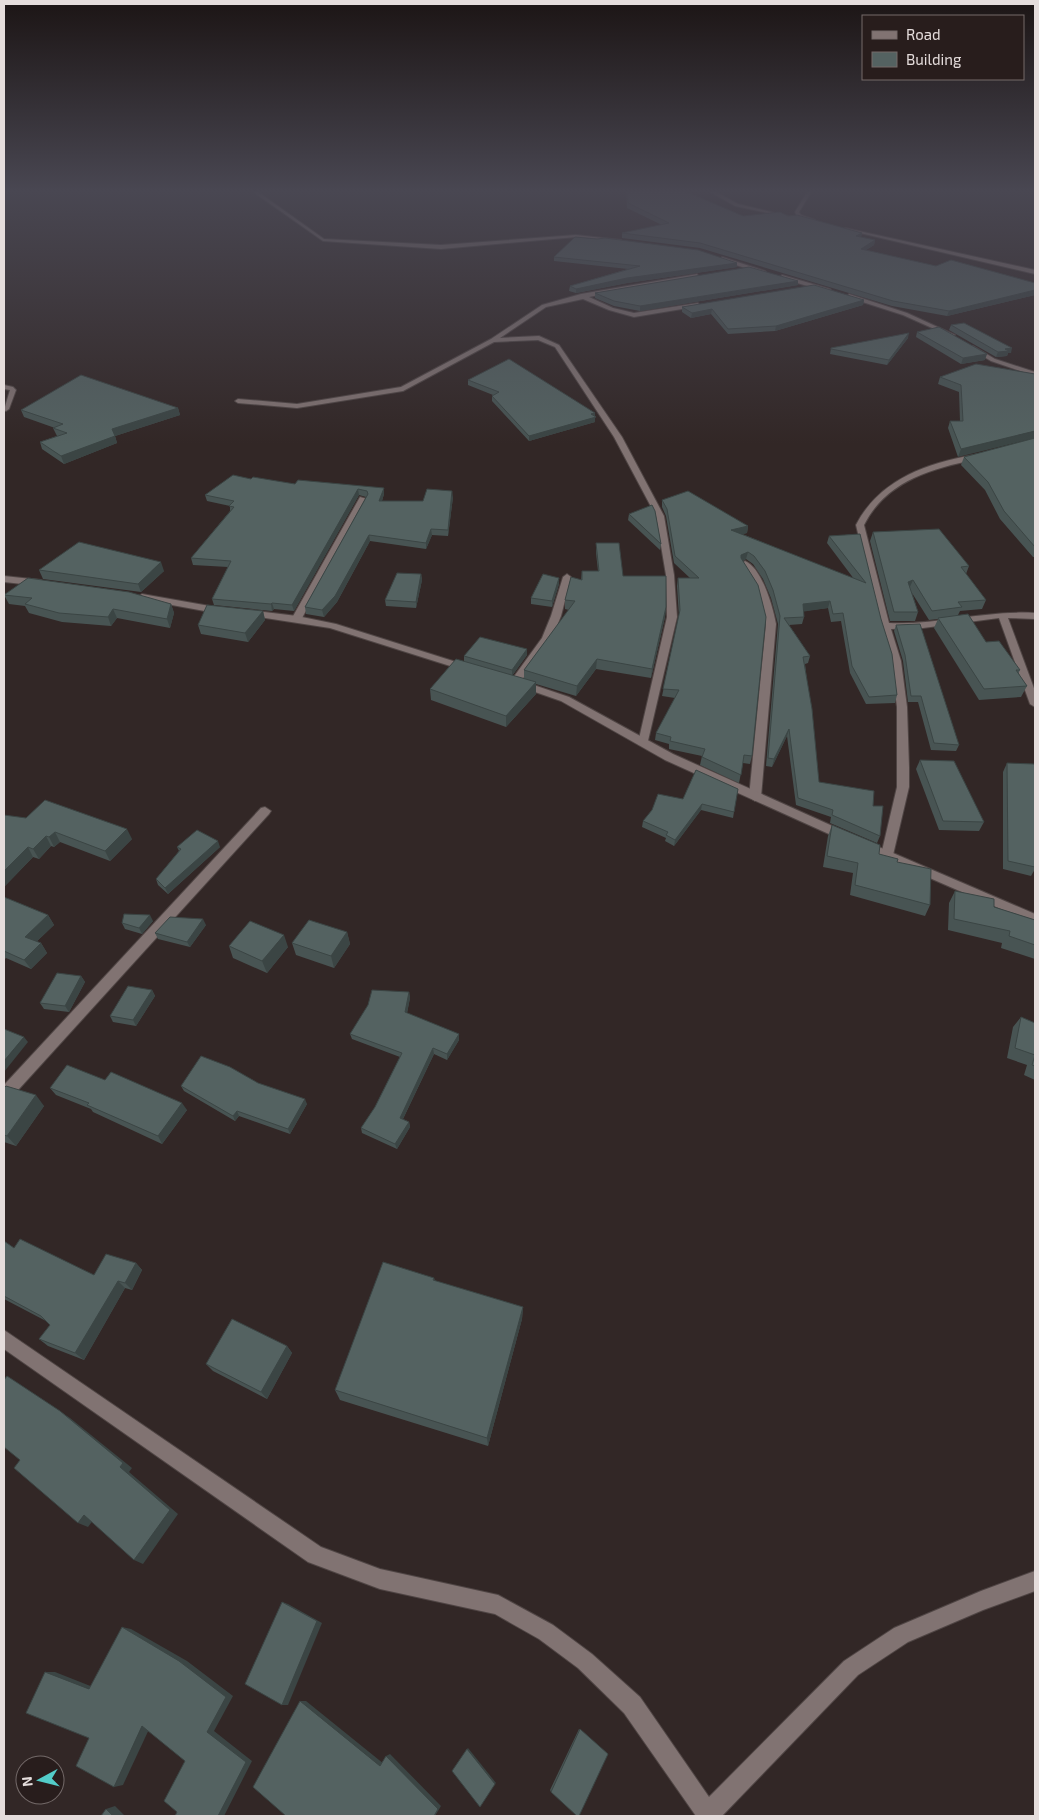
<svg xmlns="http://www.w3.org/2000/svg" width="1039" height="1820" font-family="'Exo 2',sans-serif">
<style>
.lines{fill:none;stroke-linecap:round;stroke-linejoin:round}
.minor-casing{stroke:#4f4544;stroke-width:2}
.tertiary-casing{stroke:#4f4544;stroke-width:2}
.minor{fill:#817372;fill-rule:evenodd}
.tertiary{fill:#817372;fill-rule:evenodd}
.wall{fill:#485453}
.shaded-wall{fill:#3b4544}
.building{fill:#546261;stroke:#3b4544}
</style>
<rect width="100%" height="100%" fill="#322726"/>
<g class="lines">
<g class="minor-casing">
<g id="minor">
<path d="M249 189H254L324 239 441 245 576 235 621 240 619 241 576 237 441 249 323 241Z"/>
<path d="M705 189H711L738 204 788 216 786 217 735 206Z"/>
<path d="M722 257 765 271 766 272 761 273 720 260Z"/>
<path d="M697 274 699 277 627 289 589 297 613 308 634 313 698 303 700 306 634 317 609 310 583 299 546 307 500 338 539 336 559 345 622 437 664 516 674 575 677 617 647 745H639L638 743 667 617 666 575 656 516 614 437 555 347 538 340 494 342 403 391 297 408 238 403 235 401 238 399 297 404 401 387 491 339 542 305 581 294Z"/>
<path d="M782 275 830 289 831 290 828 292 780 278Z"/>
<path d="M849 294 907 313 955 335 950 336 903 315 847 297Z"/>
<path d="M969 346H973L995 359 1035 372V376L991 361 969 348Z"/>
<path d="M4 385 13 387 16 390 9 409 6 411 4 410 10 390 4 389Z"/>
<path d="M979 454H982V458C935 468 887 479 864 525L889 623C938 625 986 610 1035 613V619L1008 618 1035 691V707L1030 704 999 618 923 628 891 629 901 661 907 707 909 767V787L893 855 887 859 881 855 897 787V707L891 661 880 626 856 525C880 478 930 462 979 454Z"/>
<path d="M360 497 367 499 302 618 297 621 294 620 292 618Z"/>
<path d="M745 561C762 568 773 607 776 624L761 797 755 801 749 797 766 624 758 592 750 576 741 564Z"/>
<path d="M567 574 571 577 561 616 552 638 519 684H511L510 682 542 638 551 616 563 577Z"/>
<path d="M265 807 271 811 269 814 9 1100 4 1101V1085L261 808Z"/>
<path d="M4 1330 321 1547 380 1569 498 1595 553 1625 592 1654 640 1697 709 1797 844 1661 894 1628 981 1591 1035 1571V1591L983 1610 908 1642 858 1675 722 1816H696L624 1713 578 1668 539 1639 495 1614 380 1589 308 1562 4 1349Z"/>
</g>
</g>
<g class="tertiary-casing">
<g id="tertiary">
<path d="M809 189H813L799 212 801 215 815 220 813 222 797 217 795 212Z"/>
<path d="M845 228 1035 270V274L847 230Z"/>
<path d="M4 576 41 580 45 583 41 586 4 582Z"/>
<path d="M142 594 221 608 226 611 221 614 139 599 138 597Z"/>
<path d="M249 610 297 616 336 624 472 667 474 669 472 671H466L330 628 246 615 244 613Z"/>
<path d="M519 680 569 697 673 754 848 833 850 836 848 839H840L665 760 561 701 515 685V681Z"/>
<path d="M865 841 1035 914V924L861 848 859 845Z"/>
</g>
</g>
<use href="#minor" class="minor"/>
<use href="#tertiary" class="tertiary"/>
</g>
<g class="wall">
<path d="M626 189H680L743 216H788L862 233 861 237 875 240 874 245 866 250 936 266 1035 283V295L947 316 892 306 700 248 622 238V233L662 225 627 208Z"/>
<path d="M554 257 737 263V267L627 283 576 293 569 291 570 286 628 269 554 261Z"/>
<path d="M798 285 640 311 614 306 595 298V293Z"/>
<path d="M864 300 863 305 775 331 728 334 711 314 691 318 682 312V307Z"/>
<path d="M951 325 1011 353H1008L1007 356 996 357 949 330Z"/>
<path d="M917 332 985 360 961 364 916 337Z"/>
<path d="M908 338 887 365 830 354 831 348Z"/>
<path d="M1035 374 958 457 948 428 950 421H960L959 392 938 384 940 377Z"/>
<path d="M468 380 595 417V422L529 441 492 401V396L493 395 468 385Z"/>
<path d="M178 408 180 415 115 436 117 443 64 464 42 449 40 442 57 436 53 428H55L24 417 21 410Z"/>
<path d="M1035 438V557H1033L1000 519 985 490 961 465 964 457Z"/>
<path d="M251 479 295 484 384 488V494L382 501H423L453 497 448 536 432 535 426 549 370 541 337 602 324 617 306 614 305 607 366 497 359 495 294 611 274 609 272 611 214 605 212 599 228 567 193 565 191 558 230 511V506L207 501 205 495Z"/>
<path d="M662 500 748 526 747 533 742 534 854 579 827 543 829 536 860 534 897 695 895 703 866 704 850 673 841 621 831 622 828 608 804 611V617L802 624 789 625 810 656 808 663 805 664 819 782 873 806 880 836 877 843 830 823 831 817 796 805 787 736 772 767 766 766 778 624 771 598 763 579 753 564 746 559 743 561 752 756 750 764 743 763 739 783 700 765 702 756 669 749V744L655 740 656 733 675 698 662 696 679 616 677 586 678 578H690L674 563 666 516 662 507Z"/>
<path d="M629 514 661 544 660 550 628 520Z"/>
<path d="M873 532 969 566 966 574 986 600 982 609 960 611 958 615 986 642 1020 670 1018 674 1027 686 1021 697 979 700 934 628 938 619 929 620 912 593 918 612 915 621H890L870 541Z"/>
<path d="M596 543 623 576 666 607 665 617 651 678 596 669 576 696 536 684V694L506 727 431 700 430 689 464 661V656L527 649V655L512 676 524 679V670L569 610 565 609V600L581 580 582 571H598L596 553Z"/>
<path d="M39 570 164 571 141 592 43 579Z"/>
<path d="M421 574 422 580 416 608 386 606 385 600Z"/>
<path d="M559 578V584L552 607 531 604V598Z"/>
<path d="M4 595 171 604 174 613 170 628 117 618 111 626 62 622 29 613 25 606 9 604Z"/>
<path d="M263 611 265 620 248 642 201 634 198 625Z"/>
<path d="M896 625 959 745 956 751 931 750 918 702H908L903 661 894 631Z"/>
<path d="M920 760 984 822 979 831 939 830 916 769Z"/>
<path d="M1007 763 1035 766V869L1031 876 1003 869V772Z"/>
<path d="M696 770 734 812 733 818 701 810 674 846 665 841 666 838 642 827 643 821 683 799Z"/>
<path d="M4 815 132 839 110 861 60 842 54 847 51 846 39 859 33 857 4 887Z"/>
<path d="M832 825 879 854 897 862 930 905 925 916 850 895 853 873 823 867 828 836Z"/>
<path d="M177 847H220L168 894 158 885 156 879 179 851Z"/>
<path d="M955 891 994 907 1035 920V959L1001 948 1002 943 948 930 949 903Z"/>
<path d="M4 897 48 915 54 925 36 942 41 943 47 953 31 969 6 958 4 960Z"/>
<path d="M153 921 142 934 125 929 122 923Z"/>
<path d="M206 925 190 947 158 939 155 933Z"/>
<path d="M347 932 350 944 334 968 296 955 292 943Z"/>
<path d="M229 946 288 947 267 973 233 958Z"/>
<path d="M81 976 85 982 69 1012 44 1009 40 1003Z"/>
<path d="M152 990 155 996 136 1026 113 1022 110 1016Z"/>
<path d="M409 992 410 998 407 1013 459 1034V1040L447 1060 434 1054 403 1119 409 1122 410 1127 397 1149 362 1133 361 1128 375 1107 400 1057 352 1039 350 1034Z"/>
<path d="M1021 1017 1035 1023V1080L1024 1075 1027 1065 1007 1058 1013 1027Z"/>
<path d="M258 1083 307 1104 290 1134 239 1116 235 1121 184 1091 181 1086Z"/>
<path d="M4 1088 44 1106 16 1146 4 1142Z"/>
<path d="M50 1088 187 1110 162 1144 93 1112 91 1109 56 1095Z"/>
<path d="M4 1241 14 1248 94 1275 136 1263 142 1270 132 1290 125 1288 84 1360 48 1346 39 1339 50 1325 46 1321 4 1299Z"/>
<path d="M434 1278 435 1281 523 1307 522 1319 488 1446 340 1400 335 1390Z"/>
<path d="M287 1346 292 1353 267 1399 213 1371 206 1364Z"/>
<path d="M579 1729 608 1754 551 1792 550 1790Z"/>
</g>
<g class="shaded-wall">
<path d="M862 233 861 237 856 236Z"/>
<path d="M875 240 874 245 860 254 861 249Z"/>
<path d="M737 263V267L627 283 576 293V289L627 278Z"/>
<path d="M798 281V285L640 311V306Z"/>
<path d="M1035 290V295L947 316 949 311Z"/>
<path d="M864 300 863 305 775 331 776 326Z"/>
<path d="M712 309 711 314 691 318 692 313Z"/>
<path d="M909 333 908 338 887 365 889 360Z"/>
<path d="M1012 348 1011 353H1008L1007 356 996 357 998 352 1005 349Z"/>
<path d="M987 354 985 360 961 364 963 358Z"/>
<path d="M178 408 180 415 115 436 117 443 64 464 61 456 112 429Z"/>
<path d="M595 413V422L529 441V436Z"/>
<path d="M1035 431V438L958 457 961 449Z"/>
<path d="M384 488V494L380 507 379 501Z"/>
<path d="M358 489 359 495 294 611 292 605Z"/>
<path d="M452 491 453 497 448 536V530Z"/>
<path d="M748 526 747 533 730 538 731 530Z"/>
<path d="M431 529 432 535 426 549V543Z"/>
<path d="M369 535 370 541 337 602 324 617 322 610Z"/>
<path d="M748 552 746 559 740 562 741 555Z"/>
<path d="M161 562 164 571 141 592 138 584Z"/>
<path d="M421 574 422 580 416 608V602Z"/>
<path d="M559 578V584L552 607V601Z"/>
<path d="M913 580 909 589 908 582Z"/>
<path d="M830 601 828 608 801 612 803 604Z"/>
<path d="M272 603 274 609 272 611 271 604Z"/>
<path d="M171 604 174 613 170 628 167 619Z"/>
<path d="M666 607 665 617 651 678 652 669Z"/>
<path d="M113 609 117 618 111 626 108 617Z"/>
<path d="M263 611 265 620 248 642 245 633Z"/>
<path d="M527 649V655L512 676V670Z"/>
<path d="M597 659 596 669 576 696 577 686Z"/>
<path d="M536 682V694L506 727V716Z"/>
<path d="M789 729 787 736 772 767 774 759Z"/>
<path d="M702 804 701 810 674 846 675 840Z"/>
<path d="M127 829 132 839 110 861 105 851Z"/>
<path d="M55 832 60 842 54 847 49 837Z"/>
<path d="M46 836 51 846 39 859 33 849Z"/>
<path d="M218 841 220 847 168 894 165 888Z"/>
<path d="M28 847 33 857 4 887V871Z"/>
<path d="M48 915 54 925 32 946 25 937Z"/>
<path d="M150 915 153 921 142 934 139 928Z"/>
<path d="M203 919 206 925 190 947 187 942Z"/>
<path d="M347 932 350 944 334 968 331 956Z"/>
<path d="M284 935 288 947 267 973 262 961Z"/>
<path d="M41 943 47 953 31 969 24 960Z"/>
<path d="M81 976 85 982 69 1012 65 1006Z"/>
<path d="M152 990 155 996 136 1026 133 1020Z"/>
<path d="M409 992 410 998 406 1018 405 1012Z"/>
<path d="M459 1034V1040L447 1060V1054Z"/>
<path d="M24 1037 28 1042 4 1072V1061Z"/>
<path d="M433 1048 434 1054 401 1123 400 1118Z"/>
<path d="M36 1095 44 1106 16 1146 7 1136Z"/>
<path d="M305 1099 307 1104 290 1134 288 1129Z"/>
<path d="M182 1103 187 1110 162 1144 158 1136Z"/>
<path d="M237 1111 239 1116 235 1121 233 1116Z"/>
<path d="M409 1122 410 1127 397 1149 395 1144Z"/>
<path d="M136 1263 142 1270 132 1290 125 1283Z"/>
<path d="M118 1281 125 1288 84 1360 75 1353Z"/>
<path d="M523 1307 522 1319 488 1446 487 1438Z"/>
<path d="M287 1346 292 1353 267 1399 261 1392Z"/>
<path d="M7 1376 70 1418 132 1468 129 1472 178 1514 143 1564 134 1560Z"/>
<path d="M84 1515 94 1519 88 1527 78 1523Z"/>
<path d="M282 1602 288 1604 322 1623 288 1705H282Z"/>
<path d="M122 1627 131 1629 187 1661 233 1696 214 1731 252 1761 224 1816H218L207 1732Z"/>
<path d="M45 1672H55L98 1689H89Z"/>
<path d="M300 1701H306L384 1764 380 1766Z"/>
<path d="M151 1725 123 1785 114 1787 142 1726Z"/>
<path d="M468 1748 496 1783 495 1784 467 1749Z"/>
<path d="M390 1754 441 1806 435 1816 386 1756Z"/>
<path d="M115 1806 125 1816H113L106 1809Z"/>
</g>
<g class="building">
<path d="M627 189H680L743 216 780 212 788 216 797 215 862 233 856 236 875 240 861 249 936 266 951 260 1035 283V290L949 311 893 301 700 243 622 233 669 223 628 203Z"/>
<path d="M575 237 597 239 605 238 698 250 737 263 627 278 576 289 570 286 640 266 554 257Z"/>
<path d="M749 267 798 281 640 306 614 301 595 293Z"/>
<path d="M814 285 864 300 776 326 728 329 712 309 692 313 682 307Z"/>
<path d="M964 323 1012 348 1005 349 1009 351 998 352 951 325Z"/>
<path d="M939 327 987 354 963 358 917 332Z"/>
<path d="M909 333 889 360 831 349V348Z"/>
<path d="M509 359 595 413 591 414 596 417 529 436 492 396 499 392 468 380Z"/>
<path d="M976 364 1035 374V431L961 449 950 421H963L961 385 940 377Z"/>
<path d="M81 375 178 408 112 429 115 436 61 456 40 442 67 433 53 428 63 424 21 410Z"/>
<path d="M1035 438V547L1004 511 988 482 964 457Z"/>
<path d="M233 475 251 479 253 477 295 484 298 480 384 488 379 501H423L427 489 452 491 448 530 431 529 426 543 369 535 335 596 322 610 305 607 368 494 367 491 358 489 292 605 272 603 271 604 212 599 231 561 191 558 234 507 229 506 234 501 205 495Z"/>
<path d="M688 491 748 526 731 530 866 583 829 536 860 534 881 619 892 654 897 695 869 697 852 666 843 613 833 614 830 601 803 604 804 617 784 618 810 656 803 657 812 709 819 782 874 791 873 806H883L880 836 832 815 833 810 798 798 789 729 774 759 768 758 780 616 773 590 765 571 754 556 748 552 741 555V558L758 585 766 617 752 756 744 755 741 775 702 757 705 749 670 741 671 737 656 733 679 690 663 689 680 610 678 578H699L675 556 667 509 662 500Z"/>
<path d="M652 505 655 511 661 544 629 514Z"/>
<path d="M939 529 969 566 961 567 986 600 958 602 962 607 932 611 913 580 908 582 918 612H894L873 532Z"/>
<path d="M79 542 161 562 138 584 39 570Z"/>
<path d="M596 543H619L623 576H666V607L652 669 597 659 577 686 524 670 575 601 565 600 571 577 582 580V571H599Z"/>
<path d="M397 573 421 574 416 602 385 600Z"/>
<path d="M543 574 559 578 552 601 531 598Z"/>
<path d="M28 578 129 592 171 604 167 619 113 609 108 617 59 613 25 604 32 598 4 595Z"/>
<path d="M207 605 263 611 245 633 198 625Z"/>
<path d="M968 614 986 642 999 641 1020 670H1016L1027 686 984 689 938 618Z"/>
<path d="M920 624 959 745 934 743 921 696H911L905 655 896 625Z"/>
<path d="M480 637 527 649 512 670 464 656Z"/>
<path d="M456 659 536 682 506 716 430 689Z"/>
<path d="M920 760 954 761 984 822 943 821Z"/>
<path d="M1007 763 1034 764 1035 766V867L1008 861Z"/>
<path d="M696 770 738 789 734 812 702 804 675 840 666 835 668 832 643 821 652 810 658 794 683 799Z"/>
<path d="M45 800 127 829 105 851 55 832 49 837 46 836 33 849 28 847 4 871V815L26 818Z"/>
<path d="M832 825 880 845 879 854 898 859 897 862 931 869 930 905 855 885 858 863 827 856Z"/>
<path d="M197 830 218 841 165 888 156 879 181 849 177 847Z"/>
<path d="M955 891 994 899V907L1035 920V945L1009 936 1010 931 954 919Z"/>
<path d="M4 897 48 915 25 937 41 943 24 960 4 951Z"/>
<path d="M124 914 150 915 139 928 122 923Z"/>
<path d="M170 917 203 919 187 942 155 933Z"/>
<path d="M309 920 347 932 331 956 292 943Z"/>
<path d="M250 921 284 935 262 961 229 946Z"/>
<path d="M57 973 81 976 65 1006 40 1003Z"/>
<path d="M128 986 152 990 133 1020 110 1016Z"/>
<path d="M372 990 409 992 405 1012 459 1034 447 1054 433 1048 400 1118 409 1122 395 1144 361 1128 375 1107 402 1053 350 1034 368 1005Z"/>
<path d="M1021 1017 1035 1023V1055L1015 1048Z"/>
<path d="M4 1029 24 1037 4 1061Z"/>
<path d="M1035 1055V1066L1032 1065Z"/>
<path d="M201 1056 230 1067 258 1083 305 1099 288 1129 237 1111 233 1116 181 1086Z"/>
<path d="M67 1065 105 1080 111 1072 182 1103 158 1136 87 1105 89 1103 50 1088Z"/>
<path d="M6 1086 36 1095 7 1136 4 1135V1088Z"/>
<path d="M20 1239 94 1275 106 1254 136 1263 125 1283 118 1281 75 1353 39 1339 50 1325 41 1316 4 1296V1241L14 1248Z"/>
<path d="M383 1262 434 1278 433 1280 523 1307 487 1438 335 1390Z"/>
<path d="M232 1319 287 1346 261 1392 206 1364Z"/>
<path d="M7 1376 60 1411 123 1463 120 1467 170 1510 134 1560 84 1515 78 1523 14 1468 20 1460 4 1447V1380Z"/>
<path d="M282 1602 317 1621 282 1705 245 1684Z"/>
<path d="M122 1627 179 1661 226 1697 207 1732 246 1762 218 1816H175L177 1812 164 1801 185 1761 142 1726 114 1787 76 1766 89 1738 26 1713 45 1672 89 1689Z"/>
<path d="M300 1701 380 1766 386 1756 438 1809 434 1816H286L253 1787Z"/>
<path d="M580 1729 608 1754 579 1816H577L551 1792Z"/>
<path d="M467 1749 495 1784 480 1807 452 1771Z"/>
<path d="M106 1809 113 1816H101Z"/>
</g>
<linearGradient id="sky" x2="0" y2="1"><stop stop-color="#1c1515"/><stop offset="0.43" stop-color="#494752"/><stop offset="1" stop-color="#494752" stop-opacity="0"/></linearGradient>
<rect width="1039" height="444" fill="url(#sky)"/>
<rect width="1039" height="1820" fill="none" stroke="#e5dddc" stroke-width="10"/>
<rect x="862" y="15" width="162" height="65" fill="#281d1c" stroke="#746a69"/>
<rect x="872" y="31" width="25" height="8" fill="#817372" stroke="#746a69"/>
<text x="906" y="40" font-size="15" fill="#e5dddc">Road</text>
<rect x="872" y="52" width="25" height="15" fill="#546261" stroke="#746a69"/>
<text x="906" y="65" font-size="15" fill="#e5dddc">Building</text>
<g transform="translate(40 1780) rotate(263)"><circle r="24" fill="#281d1c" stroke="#746a69"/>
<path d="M0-4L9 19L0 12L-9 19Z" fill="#53cdc9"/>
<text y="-8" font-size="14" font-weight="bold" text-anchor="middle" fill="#e5dddc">N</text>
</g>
</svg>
